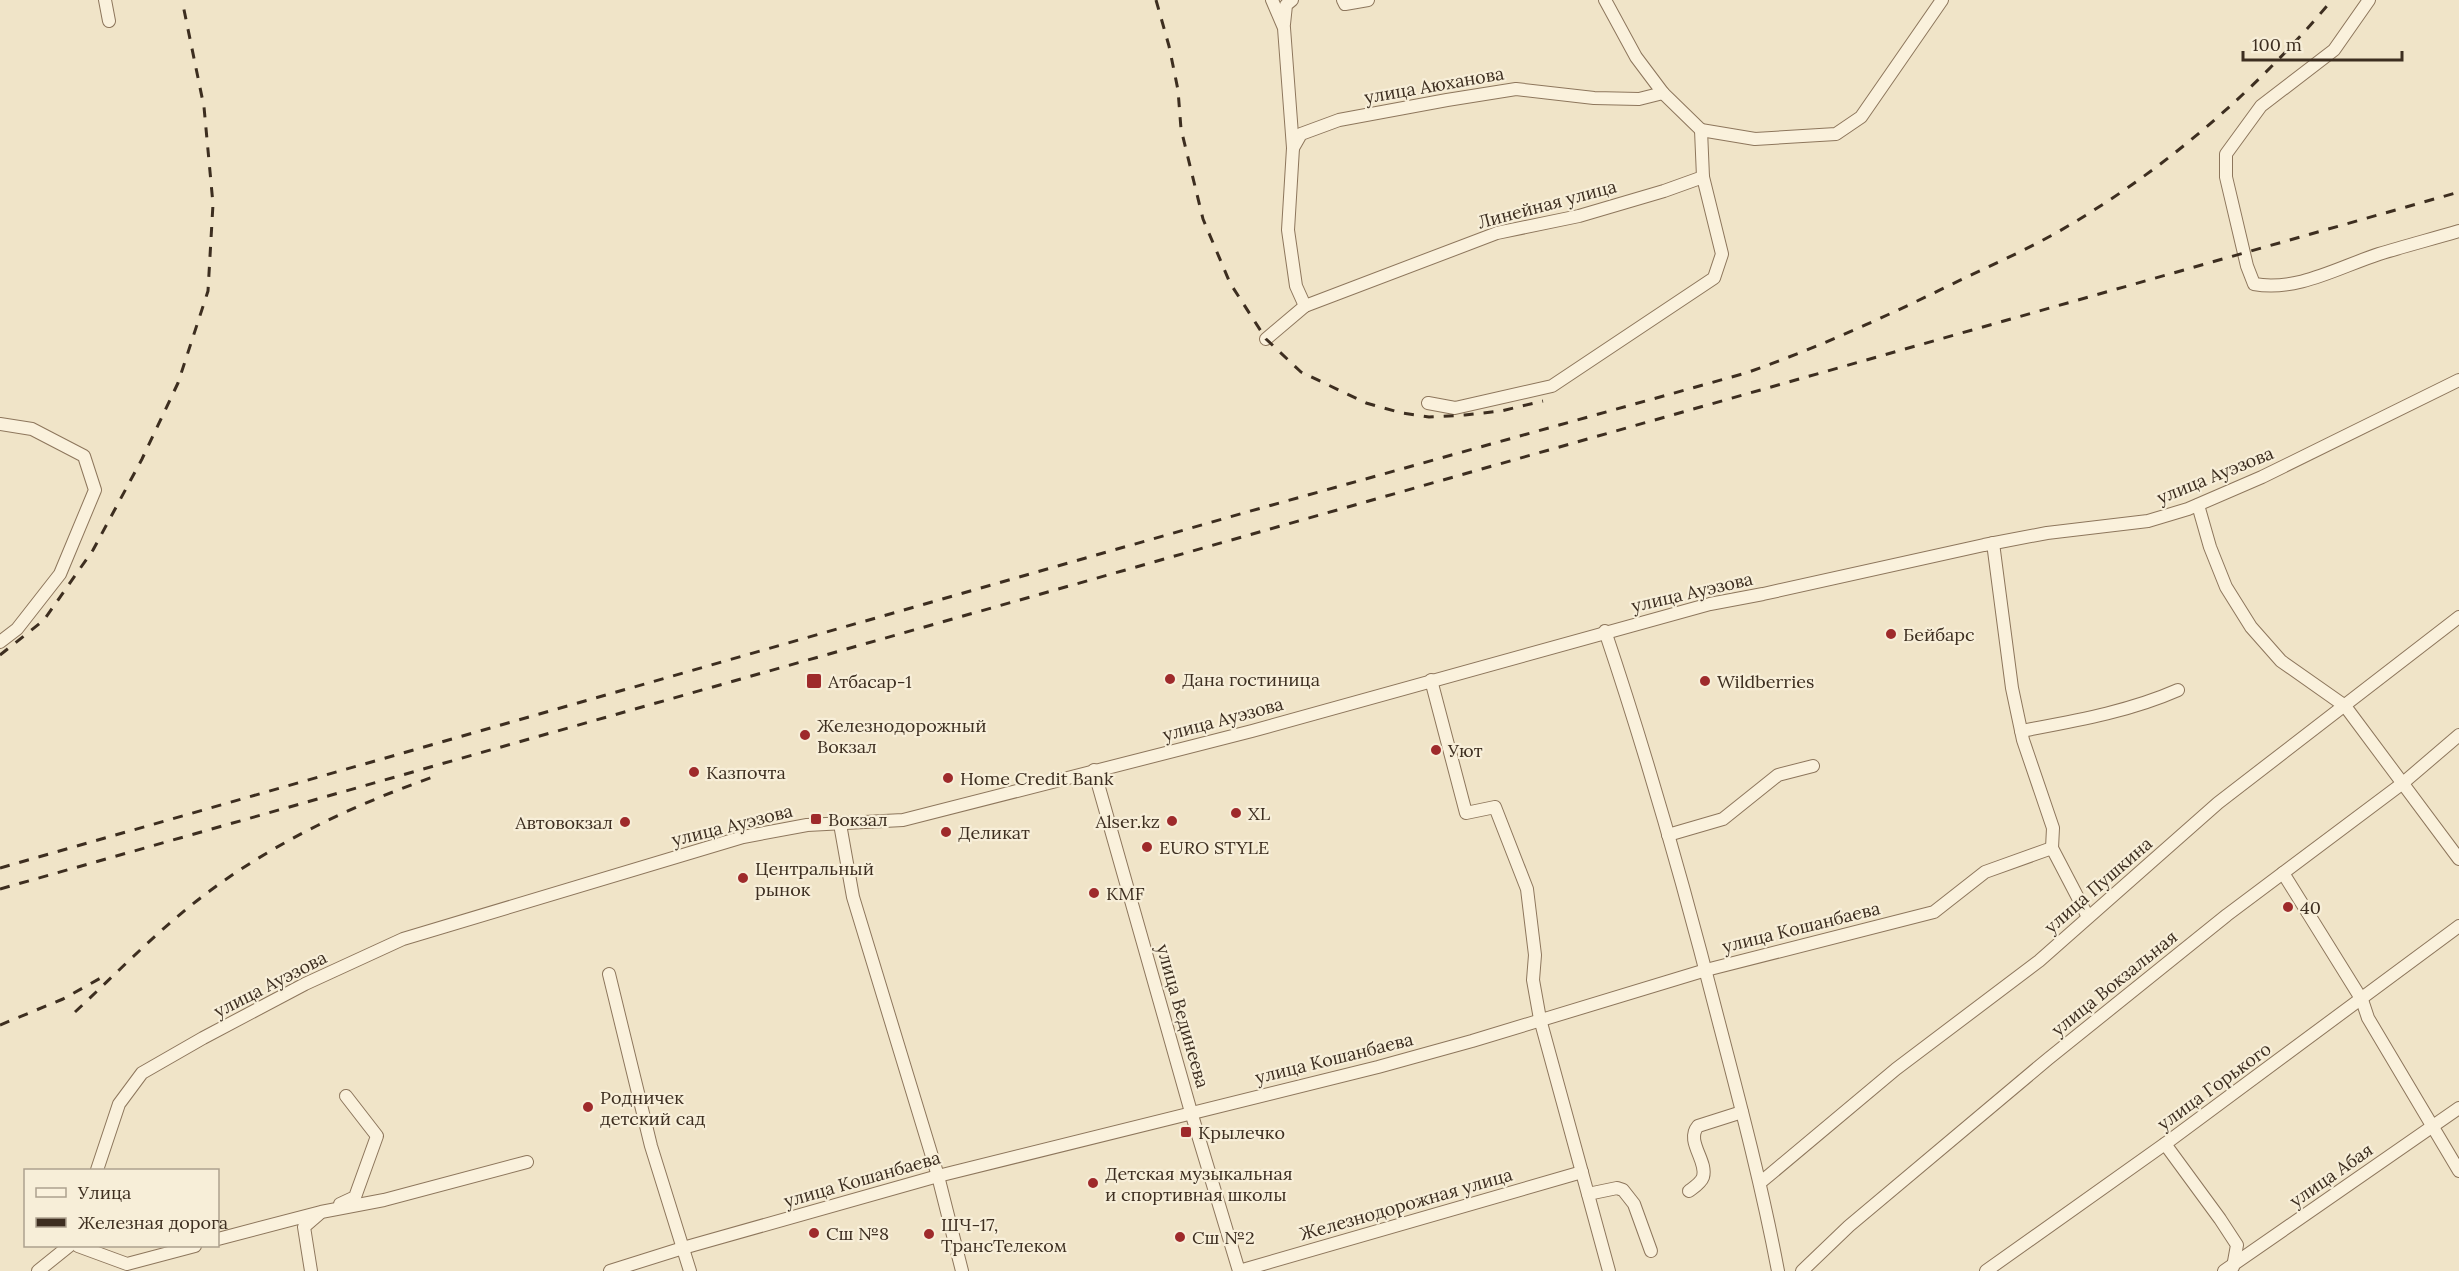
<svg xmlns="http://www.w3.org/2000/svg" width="2459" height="1271" font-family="Lora,serif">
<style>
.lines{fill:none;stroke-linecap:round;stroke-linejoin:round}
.street-casing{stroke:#8d765c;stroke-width:14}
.street{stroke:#faf1dc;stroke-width:12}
.rail{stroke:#3d2e20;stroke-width:3;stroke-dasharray:10 10;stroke-linecap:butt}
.poi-dot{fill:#9e2a2b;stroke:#f7eed8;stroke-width:2}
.labels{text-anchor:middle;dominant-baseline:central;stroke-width:4.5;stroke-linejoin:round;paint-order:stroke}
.street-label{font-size:18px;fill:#3d2e20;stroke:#f7eed8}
.poi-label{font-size:18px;fill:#3d2e20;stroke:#f7eed8;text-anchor:start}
</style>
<rect width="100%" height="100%" fill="#f0e4c8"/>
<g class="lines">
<g class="street-casing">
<g id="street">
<path d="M105 0 109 21"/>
<path d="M1272 0 1284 28 1293 148 1288 230 1296 286 1305 306"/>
<path d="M1343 0 1345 4 1368 0"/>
<path d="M1605 0 1636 57 1663 93 1701 130"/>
<path d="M2369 0 2334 50 2261 106 2226 154V177L2247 266 2254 284C2297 292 2339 267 2379 254 2405 246 2432 239 2459 231"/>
<path d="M1284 24 1286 5 1292 0"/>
<path d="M1701 130 1755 139 1836 134 1861 117 1942 0"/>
<path d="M1293 148 1301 134 1339 120 1447 100 1516 89 1594 98 1639 99 1663 93"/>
<path d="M1266 339 1305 306 1497 233 1579 216 1664 191 1703 177 1701 130"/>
<path d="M1428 403 1455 408 1552 386 1714 278 1722 254 1703 177"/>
<path d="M0 424 32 429 84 456 95 490 60 574 17 629 0 642"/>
<path d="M2198 505 2210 547 2226 587 2251 627 2281 661 2345 706 2459 859"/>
<path d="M1993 543 2012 688 2023 740 2053 828 2052 848 2088 917"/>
<path d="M1605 631C1648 759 1685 889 1718 1019 1740 1103 1762 1186 1778 1271"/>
<path d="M1431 680 1466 813 1495 807 1527 889 1535 955 1533 980 1540 1019 1609 1271"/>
<path d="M2021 731C2074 721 2128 712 2178 690"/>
<path d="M1094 770 1191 1112 1239 1271"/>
<path d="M840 824 853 897 938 1176 962 1271"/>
<path d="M1668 835 1723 819 1778 775 1813 766"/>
<path d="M2283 873 2362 1000 2368 1018 2459 1171"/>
<path d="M609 974 651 1146 690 1271"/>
<path d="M2165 1144 2220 1219 2237 1245 2233 1267"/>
<path d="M97 1170 119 1104 142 1073 203 1038 305 984 403 939 743 837 807 825 903 820 1252 731 1710 604 1763 594 1984 545 2047 533 2148 521 2188 509 2262 477 2459 380"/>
<path d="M1761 1182 1896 1069 2039 961 2218 803 2459 617"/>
<path d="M1689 1191C1693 1188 1701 1183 1703 1177 1708 1161 1685 1141 1698 1126L1742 1112"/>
<path d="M1588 1194 1617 1188 1623 1190 1634 1204 1651 1251"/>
<path d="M340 1204 355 1197 377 1136 346 1096"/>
<path d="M218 1239 321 1212 384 1200 527 1162"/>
<path d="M78 1246 127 1264 195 1246"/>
<path d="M38 1271 69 1246"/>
<path d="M311 1271 304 1227 319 1214"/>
<path d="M610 1271 683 1248 938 1176 1378 1067 1472 1041 1706 970 1934 912 1985 872 2052 848"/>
<path d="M1239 1271 1582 1172"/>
<path d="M1802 1271 1849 1226 2048 1059 2227 915 2403 783 2459 735"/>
<path d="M1986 1271 2169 1141 2459 926"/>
<path d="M2224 1271 2459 1108"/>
</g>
</g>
<use href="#street" class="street"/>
<g class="rail">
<path d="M1156 0 1169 46 1178 90 1181 129 1203 219 1230 283 1266 339 1301 372 1366 403 1402 413 1429 417 1465 415 1501 411 1543 401"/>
<path d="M0 655 44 620 93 550 142 459 178 383 208 291 213 204 204 107 182 0"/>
<path d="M0 868 1247 512 1746 373C1814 349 1881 319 1946 287 1983 269 2020 253 2056 233 2161 173 2254 93 2332 0"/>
<path d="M0 889 2459 192"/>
<path d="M75 1012C119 971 162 926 211 890 279 840 354 805 433 777"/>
<path d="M0 1025 63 999 106 975"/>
</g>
</g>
<g class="poi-dot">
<circle cx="1891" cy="634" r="6"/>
<circle cx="1170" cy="679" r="6"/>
<rect x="806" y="673" width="16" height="16" rx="3"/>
<circle cx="1705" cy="681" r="6"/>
<circle cx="805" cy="735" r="6"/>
<circle cx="1436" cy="750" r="6"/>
<circle cx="694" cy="772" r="6"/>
<circle cx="948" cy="778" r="6"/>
<circle cx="1236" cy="813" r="6"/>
<rect x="810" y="813" width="12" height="12" rx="3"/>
<circle cx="1172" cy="821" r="6"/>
<circle cx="625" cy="822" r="6"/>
<circle cx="946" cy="832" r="6"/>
<circle cx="1147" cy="847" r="6"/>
<circle cx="743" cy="878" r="6"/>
<circle cx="1094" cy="893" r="6"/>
<circle cx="2288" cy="907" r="6"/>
<circle cx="588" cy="1107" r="6"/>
<rect x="1180" y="1126" width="12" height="12" rx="3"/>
<circle cx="1093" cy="1183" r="6"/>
<circle cx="814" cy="1233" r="6"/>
<circle cx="929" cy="1234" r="6"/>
<circle cx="1180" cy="1237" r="6"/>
</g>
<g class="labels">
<g class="street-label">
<text transform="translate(1434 85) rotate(-10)">улица Аюханова</text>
<text transform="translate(1547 204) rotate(-15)">Линейная улица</text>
<text transform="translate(2215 475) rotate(-22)">улица Ауэзова</text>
<text transform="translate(1692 592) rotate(-13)">улица Ауэзова</text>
<text transform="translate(1223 719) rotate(-15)">улица Ауэзова</text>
<text transform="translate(732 825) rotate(-14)">улица Ауэзова</text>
<text transform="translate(2098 885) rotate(-41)">улица Пушкина</text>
<text transform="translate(1801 927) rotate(-14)">улица Кошанбаева</text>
<text transform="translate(2114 983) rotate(-39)">улица Вокзальная</text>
<text transform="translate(270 984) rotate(-27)">улица Ауэзова</text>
<text transform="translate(1183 1016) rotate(74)">улица Вединеева</text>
<text transform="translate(1334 1058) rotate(-14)">улица Кошанбаева</text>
<text transform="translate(2214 1086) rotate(-36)">улица Горького</text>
<text transform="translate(2331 1175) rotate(-35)">улица Абая</text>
<text transform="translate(862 1179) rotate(-16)">улица Кошанбаева</text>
<text transform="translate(1406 1204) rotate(-16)">Железнодорожная улица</text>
</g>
<g class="poi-label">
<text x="1903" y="634">Бейбарс</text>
<text x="1182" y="679">Дана гостиница</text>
<text x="828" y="681">Атбасар-1</text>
<text x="1717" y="681">Wildberries</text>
<text x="817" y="725">Железнодорожный<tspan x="817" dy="21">Вокзал</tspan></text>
<text x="1448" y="750">Уют</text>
<text x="706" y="772">Казпочта</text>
<text x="960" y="778">Home Credit Bank</text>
<text x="1248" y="813">XL</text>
<text x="828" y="819">Вокзал</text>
<text x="1160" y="821" text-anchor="end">Alser.kz</text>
<text x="613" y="822" text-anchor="end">Автовокзал</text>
<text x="958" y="832">Деликат</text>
<text x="1159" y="847">EURO STYLE</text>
<text x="755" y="868">Центральный<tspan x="755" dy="21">рынок</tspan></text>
<text x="1106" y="893">KMF</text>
<text x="2300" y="907">40</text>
<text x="600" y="1097">Родничек<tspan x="600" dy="21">детский сад</tspan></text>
<text x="1198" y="1132">Крылечко</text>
<text x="1105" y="1173">Детская музыкальная<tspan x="1105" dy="21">и спортивная школы</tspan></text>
<text x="941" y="1224">ШЧ-17,<tspan x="941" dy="21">ТрансТелеком</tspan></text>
<text x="826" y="1233">Сш №8</text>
<text x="1192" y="1237">Сш №2</text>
</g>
</g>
<rect x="24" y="1169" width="195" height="78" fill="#f7eed8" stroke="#ada18e" stroke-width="1.5"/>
<rect x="36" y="1188" width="30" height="9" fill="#faf1dc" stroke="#ada18e" stroke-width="1.5"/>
<text x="78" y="1199" font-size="18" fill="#3d2e20">Улица</text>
<rect x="36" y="1218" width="30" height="9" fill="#3d2e20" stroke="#ada18e" stroke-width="1.5"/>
<text x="78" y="1229" font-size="18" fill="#3d2e20">Железная дорога</text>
<path d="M2243 51v9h159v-9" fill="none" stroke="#3d2e20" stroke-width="3"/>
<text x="2252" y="51" font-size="18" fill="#3d2e20" stroke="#f7eed8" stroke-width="4.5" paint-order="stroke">100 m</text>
</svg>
